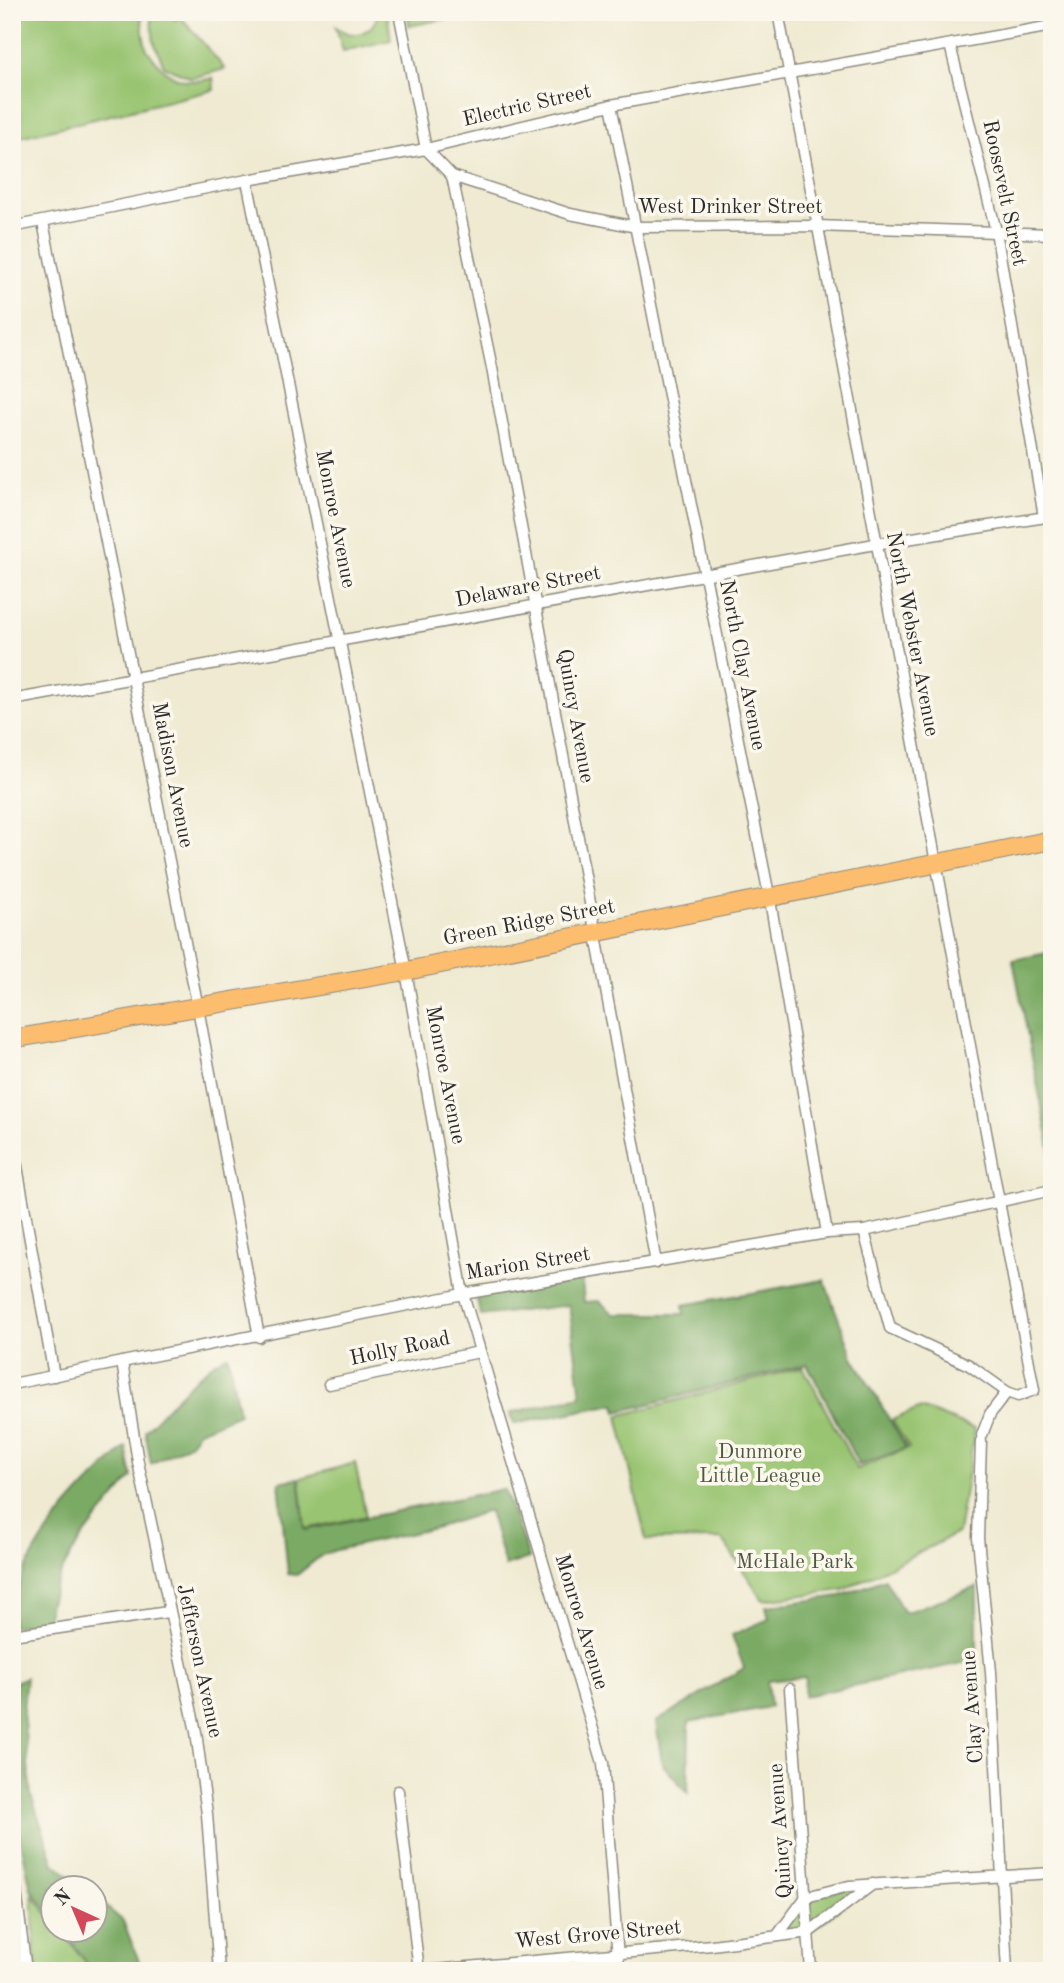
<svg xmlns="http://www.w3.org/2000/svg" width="1064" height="1983" font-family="'Old Standard TT',serif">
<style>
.green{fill:#99c471;stroke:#62784e;stroke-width:2}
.forest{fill:#7aaa63;stroke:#526a47;stroke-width:2}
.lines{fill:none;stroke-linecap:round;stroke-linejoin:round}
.street-casing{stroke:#8d8a7e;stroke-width:13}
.primary-casing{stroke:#8d8a7e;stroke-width:20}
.street{stroke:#fff;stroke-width:10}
.primary{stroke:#fcbd6e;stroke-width:18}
.labels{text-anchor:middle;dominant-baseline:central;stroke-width:7;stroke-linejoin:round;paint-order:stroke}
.street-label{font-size:21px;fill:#2b2b2b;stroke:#fbf7ec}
.park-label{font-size:21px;fill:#4c5940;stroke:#fbf7ec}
</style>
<rect width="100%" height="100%" fill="#fbf7ec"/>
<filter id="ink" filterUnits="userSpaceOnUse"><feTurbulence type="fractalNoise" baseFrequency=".0143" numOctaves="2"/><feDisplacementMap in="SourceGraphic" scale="14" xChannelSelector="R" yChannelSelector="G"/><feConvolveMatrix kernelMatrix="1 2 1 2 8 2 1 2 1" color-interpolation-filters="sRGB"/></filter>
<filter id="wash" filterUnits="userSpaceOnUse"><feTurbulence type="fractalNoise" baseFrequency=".00686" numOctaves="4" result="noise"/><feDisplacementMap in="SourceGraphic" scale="28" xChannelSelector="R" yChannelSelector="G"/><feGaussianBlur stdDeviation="1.57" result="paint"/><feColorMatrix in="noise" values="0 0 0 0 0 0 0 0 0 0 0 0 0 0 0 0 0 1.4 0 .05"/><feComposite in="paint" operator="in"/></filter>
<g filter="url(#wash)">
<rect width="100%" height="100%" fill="#efead1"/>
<g class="green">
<path d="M12 12H141C143 23 142 42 148 51 165 76 182 87 213 78L214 90 12 139Z"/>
<path d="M150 12H170L174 20 181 17 225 69 192 78 164 66 154 42Z"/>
<path d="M378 12H387L391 40 343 51 336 27C353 40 374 34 378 12Z"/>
<path d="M408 12H482L409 26Z"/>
<path d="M803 1367 857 1469 909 1448 892 1420 921 1408 975 1429 958 1533 843 1590 763 1600 722 1539 646 1540 618 1416Z"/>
<path d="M355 1463 366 1516 305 1529 300 1478Z"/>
<path d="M873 1884 809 1932 777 1936 806 1897Z"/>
<path d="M32 1894 52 1920V1930L61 1931 90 1967 36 1970Z"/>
</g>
<g class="forest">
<path d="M1052 952V1159L1013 960Z"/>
<path d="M582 1280 584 1302 599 1301 614 1314H684L683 1305 824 1280 853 1357 906 1448 859 1465 807 1364 617 1412 615 1404 514 1424 510 1413 581 1396 569 1305 481 1316 476 1296Z"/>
<path d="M228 1355 239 1414 199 1431 189 1444 151 1464 145 1431C163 1412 207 1362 228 1355Z"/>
<path d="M126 1447 132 1477C97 1519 52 1565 47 1621L12 1627C12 1557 78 1491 126 1447Z"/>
<path d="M299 1478 305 1530 504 1489 529 1558 505 1566 489 1511 435 1528 336 1550 322 1555 297 1575 288 1574 279 1482Z"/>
<path d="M885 1579 904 1613 977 1587V1660L804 1696 805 1677 767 1681 770 1707 689 1722 688 1793 662 1764 656 1722 744 1668 732 1635 769 1619 766 1606 841 1596Z"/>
<path d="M26 1677 23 1711 31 1795 54 1863 84 1888H52V1916L31 1889 12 1799V1683Z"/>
<path d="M95 1897 123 1921 139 1961 147 1971H92L64 1931 94 1930Z"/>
</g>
</g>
<g filter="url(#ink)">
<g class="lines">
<g class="street-casing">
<g id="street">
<path d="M399 12 426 149"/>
<path d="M778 12 1034 1390 1018 1396 1007 1392 969 1365 890 1328 864 1231"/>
<path d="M950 45 996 231 1044 517"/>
<path d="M611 105 770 900 827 1233"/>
<path d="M426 149 452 176 570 214 637 227 816 226 1052 234"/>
<path d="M452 176 492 368 656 1263"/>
<path d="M247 180 406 971 463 1294 603 1763 619 1971"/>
<path d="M43 222 198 1008 259 1337"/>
<path d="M12 227 247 180 426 149 611 105 1052 26"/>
<path d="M12 700 875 544 1052 516"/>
<path d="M12 1138 54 1376"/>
<path d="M122 1362 138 1462 196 1732 207 1814 219 1971"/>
<path d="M12 1384 463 1294 827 1233 864 1231 1052 1190"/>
<path d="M329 1384 479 1352"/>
<path d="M982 1435 990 1414 1007 1392"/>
<path d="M981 1441 978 1538 991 1672 1007 1971"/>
<path d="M12 1635 168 1612"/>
<path d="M790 1689 811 1971"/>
<path d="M398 1791 419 1971"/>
<path d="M12 1859 26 1971"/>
<path d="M777 1936 806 1897 849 1886 1052 1873"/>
<path d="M423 1971 712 1945 809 1932 873 1884"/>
</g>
</g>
<g class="primary-casing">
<path id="primary" d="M12 1039 406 971 1052 840"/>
</g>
<use href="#street" class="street"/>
<use href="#primary" class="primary"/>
</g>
</g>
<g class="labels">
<g class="street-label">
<text transform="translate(527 106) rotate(-13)">Electric Street</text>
<text transform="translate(1004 193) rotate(78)">Roosevelt Street</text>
<text x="730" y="207">West Drinker Street</text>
<text transform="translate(335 519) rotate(79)">Monroe Avenue</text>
<text transform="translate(528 587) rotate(-11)">Delaware Street</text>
<text transform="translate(912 634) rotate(79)">North Webster Avenue</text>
<text transform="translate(742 665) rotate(79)">North Clay Avenue</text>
<text transform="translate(575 716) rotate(80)">Quincy Avenue</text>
<text transform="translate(172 775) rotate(79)">Madison Avenue</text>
<text transform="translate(529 923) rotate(-11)">Green Ridge Street</text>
<text transform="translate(445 1075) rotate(79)">Monroe Avenue</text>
<text transform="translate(528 1264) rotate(-9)">Marion Street</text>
<text transform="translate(400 1349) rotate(-12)">Holly Road</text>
<text transform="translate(581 1622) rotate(73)">Monroe Avenue</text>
<text transform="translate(199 1661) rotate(78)">Jefferson Avenue</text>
<text transform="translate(973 1707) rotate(-94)">Clay Avenue</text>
<text transform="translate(781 1831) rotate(-94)">Quincy Avenue</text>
<text transform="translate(598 1935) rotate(-5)">West Grove Street</text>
</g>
<g class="park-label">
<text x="760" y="1452">Dunmore<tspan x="760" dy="24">Little League</tspan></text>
<text x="795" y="1562">McHale Park</text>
</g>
</g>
<rect width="1064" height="1983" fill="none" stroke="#fbf7ec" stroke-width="42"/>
<g transform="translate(74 1909) rotate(316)"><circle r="33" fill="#fbf7ec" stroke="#a8a59f" stroke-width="2"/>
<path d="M0-5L12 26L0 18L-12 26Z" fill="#d1495b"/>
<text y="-10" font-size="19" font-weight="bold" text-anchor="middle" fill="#2b2b2b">N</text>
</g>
</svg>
